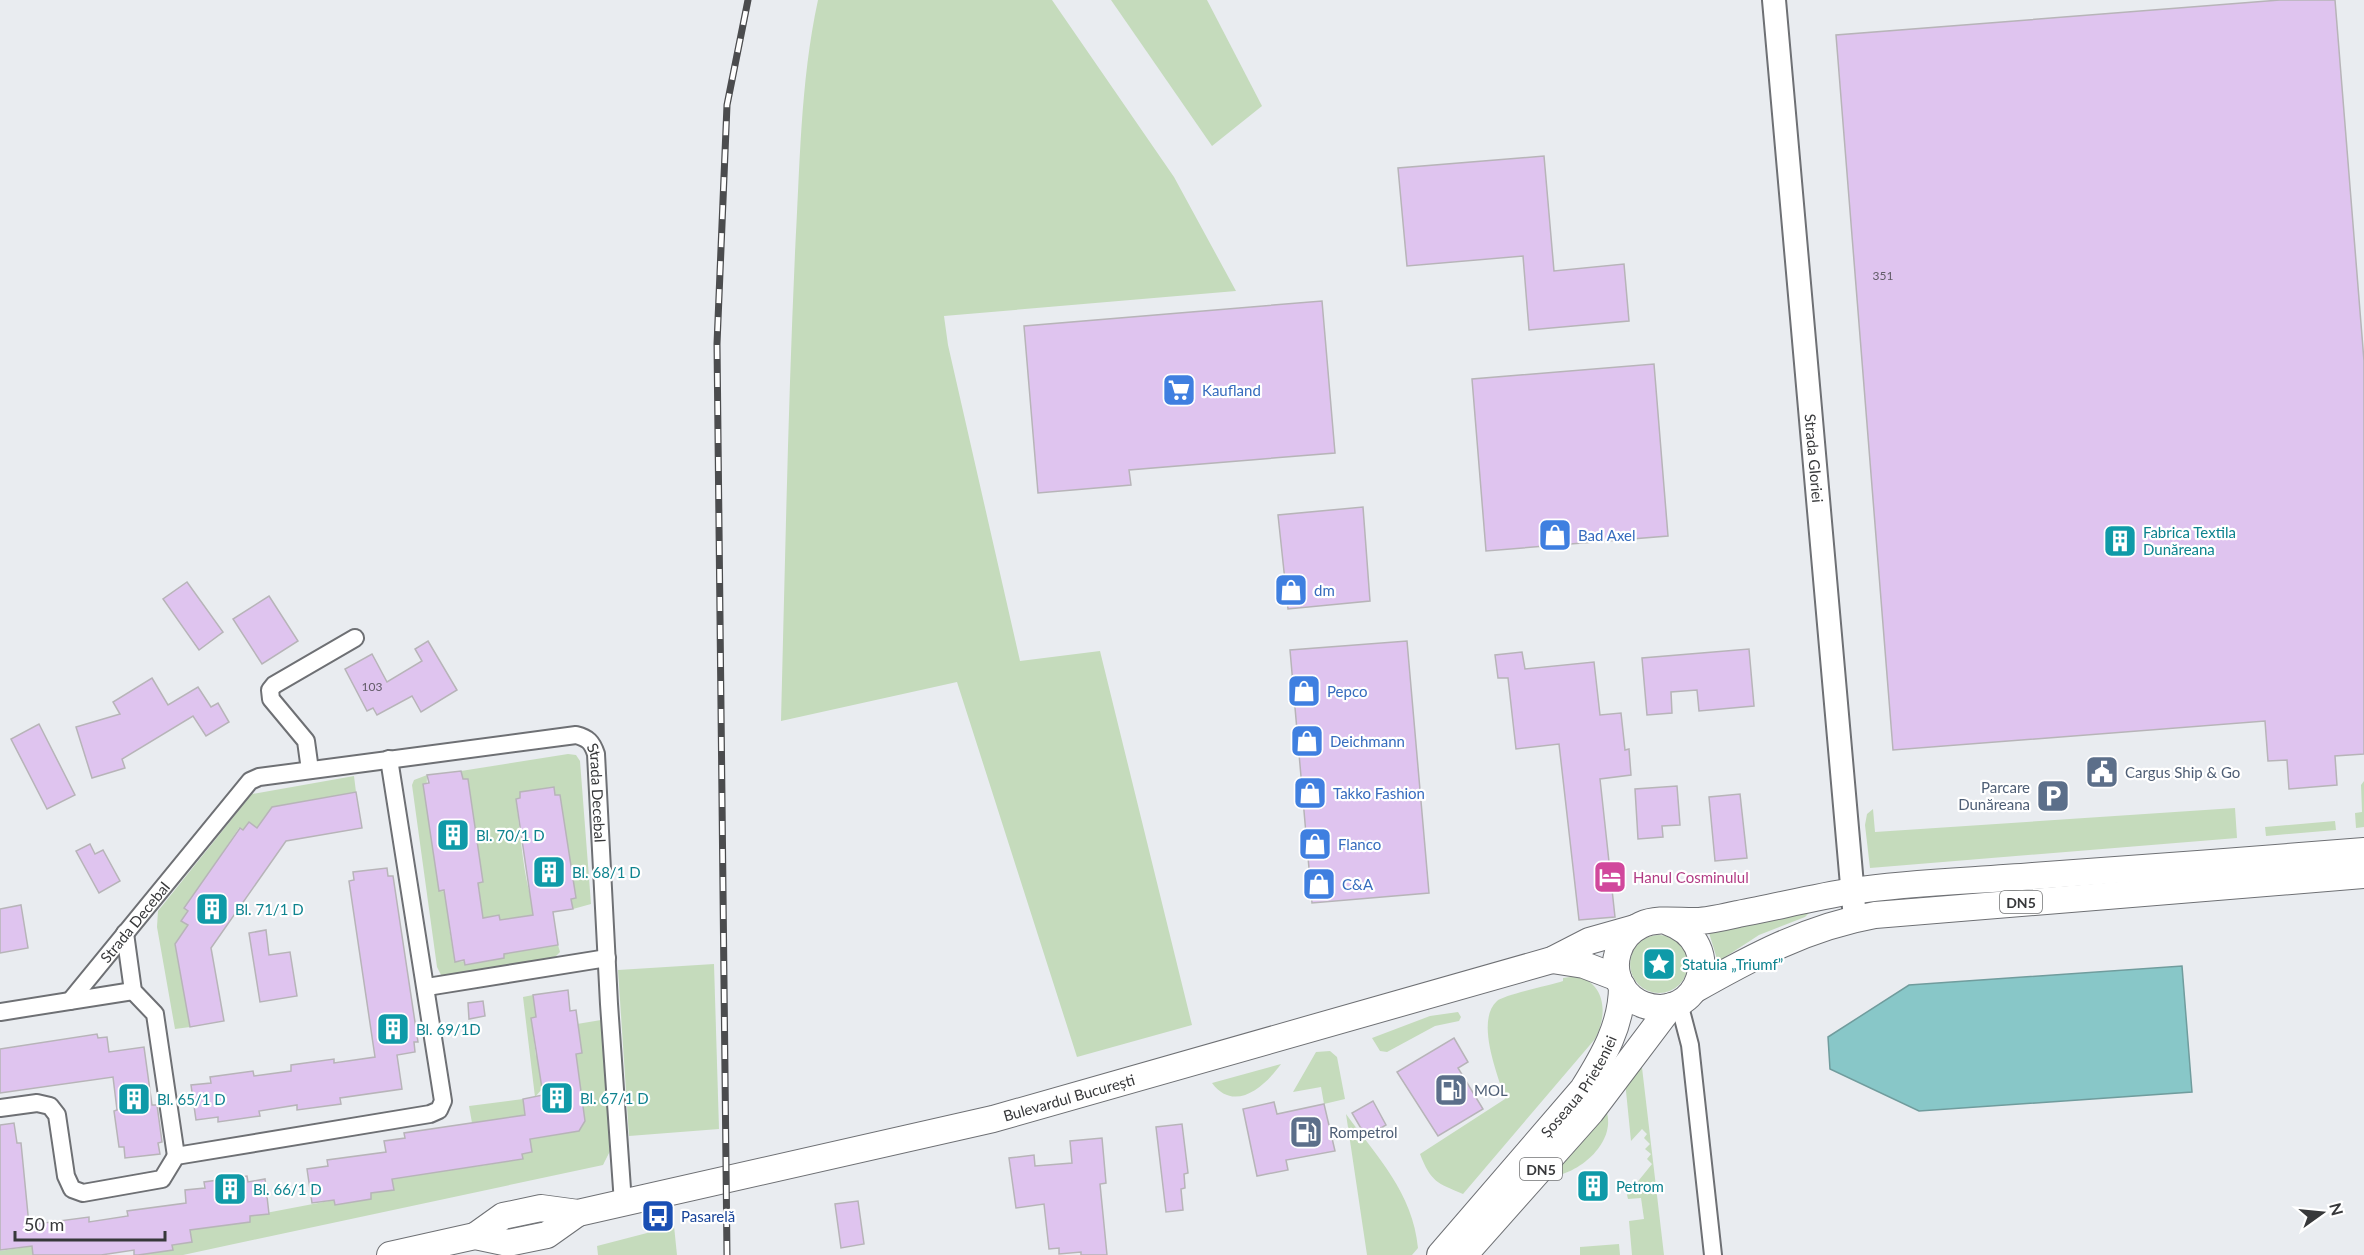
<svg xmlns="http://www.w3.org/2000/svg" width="2364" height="1255" font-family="Lato,sans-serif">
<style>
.green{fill:#c5dbbc}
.water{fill:#88c7c8;stroke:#709c9d;stroke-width:1.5}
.building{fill:#dfc4ef;stroke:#b7b4b8;stroke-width:1.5}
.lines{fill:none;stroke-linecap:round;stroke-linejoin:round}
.street-casing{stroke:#6e7074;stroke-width:20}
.secondary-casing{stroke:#6e7074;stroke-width:26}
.primary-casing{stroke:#6e7074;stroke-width:28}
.street{stroke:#fff;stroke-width:16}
.secondary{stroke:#fff;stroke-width:22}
.primary{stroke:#fff;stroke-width:26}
.rail-casing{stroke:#4b4c4e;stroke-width:7}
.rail{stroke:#fff;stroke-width:4.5;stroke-dasharray:14;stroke-linecap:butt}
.labels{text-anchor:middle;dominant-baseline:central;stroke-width:4.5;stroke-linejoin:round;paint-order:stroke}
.number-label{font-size:12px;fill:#615b67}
.shield{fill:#fff;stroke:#737475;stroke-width:1.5}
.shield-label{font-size:14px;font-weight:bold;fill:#37383a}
.shop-label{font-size:15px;fill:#366cbe;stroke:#fff;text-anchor:start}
.street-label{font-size:15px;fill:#37383a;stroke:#fff}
.culture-label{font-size:15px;fill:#0d838f;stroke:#fff;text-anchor:start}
.service-label{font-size:15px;fill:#4e5e75;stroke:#fff;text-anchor:start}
.hotel-label{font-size:15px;fill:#b23c85;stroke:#fff;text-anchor:start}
.transit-label{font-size:15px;fill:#164399;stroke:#fff;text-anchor:start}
</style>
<rect width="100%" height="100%" fill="#e9ecf0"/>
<g class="green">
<path d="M818 0H1052L1174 177 1236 291 944 316 948 345 1020 661 1100 651 1192 1025 1077 1057 957 682 781 721C785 565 788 409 795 253 800 169 800 83 818 0Z"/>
<path d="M1111 0H1207L1262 106 1212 146Z"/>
<path d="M568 754 576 755 580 761 591 904 573 909 571 899 575 898 560 795H555L554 787 520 792V798L516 799C520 827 524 894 538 914L500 920 499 915 460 922V925L449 927 455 962 504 958V954L558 945 560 952 553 959 448 976 441 975 437 967 412 785 414 780 427 775 426 802 439 891 480 894 478 883 483 882 468 779H463L461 771Z"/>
<path d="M354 776 356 792 272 807 257 828 249 822 243 830 239 828 185 908 188 911 181 921 188 925 175 944 190 1027 175 1029 157 927 158 911 252 794Z"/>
<path d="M2364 781V827L2356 828 2355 813 2362 812 2361 785Z"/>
<path d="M2235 808 2237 838 1870 868 1865 825 1867 814 1873 809 1875 832Z"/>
<path d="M2335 821 2336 830 2266 836 2265 827Z"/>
<path d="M1808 909 1809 913 1805 917 1759 935 1719 961 1717 959 1709 933 1710 930Z"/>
<circle cx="1659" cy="964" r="29"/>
<path d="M714 964 719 1129 629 1136 618 970Z"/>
<path d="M1577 976C1606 984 1608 1015 1595 1039L1463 1194C1437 1183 1431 1182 1420 1154L1505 1099C1498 1075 1475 1021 1497 1001 1504 995 1551 985 1563 981V978Z"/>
<path d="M533 995 536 1017 531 1018 536 1056 542 1055V1089L535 1097 523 997Z"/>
<path d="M1458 1012 1461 1017 1459 1021 1435 1026 1387 1052 1380 1051 1372 1038 1430 1016Z"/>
<path d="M601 1020 610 1151 603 1165 183 1255H138L172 1250V1245L191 1242 189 1225 250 1222V1216L334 1200 335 1204 371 1199V1193L394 1190 391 1174 480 1166 522 1159V1154L532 1152 530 1139 579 1131 585 1121 576 1054 577 1024Z"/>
<path d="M1330 1051 1337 1057 1345 1099 1324 1104 1321 1087 1293 1092 1316 1052Z"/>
<path d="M1641 1059 1664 1255H1632L1629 1221 1644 1219 1641 1198 1628 1199 1627 1195 1652 1164 1647 1159 1651 1154 1645 1149 1650 1144 1644 1138 1647 1134 1642 1129 1631 1141 1625 1081Z"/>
<path d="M1281 1064C1266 1085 1235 1114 1212 1083Z"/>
<path d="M523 1099 526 1120 472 1123 469 1106Z"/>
<path d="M1605 1107C1620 1141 1578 1176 1547 1177Z"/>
<path d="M1346 1114C1377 1157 1413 1193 1418 1248L1412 1255H1367Z"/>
<path d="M674 1226 677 1255H598L597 1246Z"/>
<path d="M1619 1244 1620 1255H1580V1247Z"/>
<path d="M32 1246 33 1255H0V1251Z"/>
</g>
<path class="water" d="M2182 966 2192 1092 1919 1111 1830 1069 1828 1037 1909 985Z"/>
<g class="building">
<path d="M2280 0H2335L2364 361V754L2335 756 2337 785 2289 789 2287 760 2268 761 2265 721 1893 750 1836 35Z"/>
<path d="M1544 156 1554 271 1624 264 1629 321 1529 330 1523 256 1407 266 1398 168Z"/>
<path d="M1322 301 1335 453 1129 470 1131 485 1038 493 1024 326Z"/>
<path d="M1654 364 1668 536 1486 551 1472 379Z"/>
<path d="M1363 507 1370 601 1288 609 1278 515Z"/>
<path d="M187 582 223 632 199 650 163 599Z"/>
<path d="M269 596 298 641 262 664 233 619Z"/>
<path d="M428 641 457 690 421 712 412 696 377 715 373 708 367 711 345 669 372 654 387 682 422 661 415 649Z"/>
<path d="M1407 641 1429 893 1312 903 1290 650Z"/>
<path d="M1749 649 1754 706 1699 711 1697 690 1671 692 1672 713 1647 715 1642 658Z"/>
<path d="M1522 652 1525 669 1594 662 1600 715 1621 713 1625 750 1629 749 1631 775 1600 779 1615 917 1579 920 1559 744 1516 749 1508 678H1498L1495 655Z"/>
<path d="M152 678 168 705 198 687 211 707 218 703 229 722 206 736 193 716 122 759 125 768 92 778 76 727 120 714 113 702Z"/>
<path d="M39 724 75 795 47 809 11 739Z"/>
<path d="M461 771 463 779H468L483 882 478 883 483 918 499 915 500 920 533 915 516 799 520 798V792L554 787 555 795H560L576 898 571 899 573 909 553 912 558 945 504 954V958L465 965 464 960 455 962 444 890 439 891 423 784 429 783 427 775Z"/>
<path d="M1677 786 1680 825 1662 826 1663 837 1638 839 1635 789Z"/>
<path d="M356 792 362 828 286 841 211 948 224 1021 190 1027 175 944 188 925 181 921 188 911 184 908 240 828 243 830 249 822 257 828 272 807Z"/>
<path d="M1740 794 1747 858 1715 861 1709 797Z"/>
<path d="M90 844 95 854 103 850 120 881 99 893 76 851Z"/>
<path d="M387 868 388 876H393L418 1042H414L415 1052 397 1055 402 1089 340 1098 341 1104 297 1110V1105L259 1111 260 1116 218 1122V1117L196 1120 191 1085 211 1083 210 1077 253 1071 254 1076 291 1071V1065L334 1059V1063L375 1057 349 881 354 880 353 872Z"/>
<path d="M21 905 28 948 0 953V909Z"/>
<path d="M266 930 269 955 290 952 297 996 260 1002 249 933Z"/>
<path d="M568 990 570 1011 576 1010 582 1053 576 1054 585 1121 579 1131 530 1139 532 1152 522 1154 523 1159 392 1179 394 1190 371 1193V1199L335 1205 334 1200 312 1203 307 1169 328 1166 327 1160 386 1152 384 1141 405 1138 404 1133 525 1115 523 1099 543 1095 531 1018 536 1017 533 995Z"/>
<path d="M483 1001 485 1016 469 1019 468 1003Z"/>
<path d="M97 1034 98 1038 107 1037 109 1052 144 1047 152 1105H157L162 1142 158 1143 160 1154 125 1158 124 1147H119L114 1111 117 1110 113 1077 0 1093V1049Z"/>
<path d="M1454 1038 1468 1062 1458 1068 1483 1109 1438 1136 1397 1072Z"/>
<path d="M1373 1101 1386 1125 1366 1137 1352 1113Z"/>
<path d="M1274 1102 1277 1114 1324 1104 1335 1151 1286 1160 1288 1170 1257 1176 1243 1109Z"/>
<path d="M14 1123 17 1143H21L29 1225 89 1217V1222L128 1216 127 1211 186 1203 185 1190 205 1188 204 1182 247 1176 248 1182 265 1179 269 1214 250 1216V1222L190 1230 192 1242 172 1245 173 1250 138 1255H134V1250L101 1255H33L32 1246 0 1250V1125Z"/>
<path d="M1182 1124 1188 1173 1184 1174 1185 1188 1181 1189 1183 1210 1166 1212 1156 1127Z"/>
<path d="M1102 1138 1106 1183 1100 1184 1107 1255H1081V1252L1059 1254V1248L1049 1249 1044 1204 1016 1208 1009 1158 1034 1155 1035 1166 1072 1163 1070 1141Z"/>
<path d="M858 1201 864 1244 841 1248 835 1204Z"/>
</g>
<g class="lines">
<g class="street-casing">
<g id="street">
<path d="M310 770 306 741 271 699 270 690 274 685 355 638"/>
<path d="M125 933 133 991 155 1014 176 1156"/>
<path d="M427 987 607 958"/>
<path id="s1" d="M70 1001 250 781 259 777 576 735C588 738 592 742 596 754L609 1004 623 1203"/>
<path d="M1679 1003 1690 1045 1713 1255"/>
<path d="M0 1012 133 991"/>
<path d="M0 1108 37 1103 50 1106 57 1115 66 1176 72 1189 83 1193 162 1179 176 1156 430 1114 439 1110 443 1101 389 759"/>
</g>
</g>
<g class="secondary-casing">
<g id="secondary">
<path id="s2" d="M1774 0 1855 919"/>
</g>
</g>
<g class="primary-casing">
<g id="primary">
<path d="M1668 922C1728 943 1699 1024 1644 1005 1635 1002 1627 995 1622 987 1609 965 1618 936 1641 925 1658 917 1681 922 1699 921 1712 920 1725 917 1738 914 1776 907 1814 897 1853 891 1912 882 1973 881 2033 876 2143 868 2254 860 2364 851"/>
<path d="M1552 960 1584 965 1618 978"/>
<path d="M1694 990C1752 957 1808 927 1875 915L2364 875"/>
<path id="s3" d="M475 1236 503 1216 541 1208 578 1213 993 1119 1552 960 1589 941 1635 928"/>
<path d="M390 1255 475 1236 508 1243 547 1235 578 1213"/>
<path id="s4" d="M1440 1255 1583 1089C1603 1057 1622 1025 1622 986"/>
<path d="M1464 1255 1591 1112 1671 1006"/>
</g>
</g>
<use href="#street" class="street"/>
<use href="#secondary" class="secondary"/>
<use href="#primary" class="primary"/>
<g class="rail-casing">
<path id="rail" d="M727 1255 717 344 727 105 748 0"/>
</g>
<use href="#rail" class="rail"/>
</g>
<defs>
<g id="supermarket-square" transform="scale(1.725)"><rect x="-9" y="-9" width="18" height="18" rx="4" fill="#3f7fe0" stroke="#fff"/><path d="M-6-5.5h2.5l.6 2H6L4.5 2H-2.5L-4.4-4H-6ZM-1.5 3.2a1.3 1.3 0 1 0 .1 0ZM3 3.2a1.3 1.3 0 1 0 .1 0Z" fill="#fff"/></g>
<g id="shop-square" transform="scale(1.725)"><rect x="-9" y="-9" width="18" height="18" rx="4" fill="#3f7fe0" stroke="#fff"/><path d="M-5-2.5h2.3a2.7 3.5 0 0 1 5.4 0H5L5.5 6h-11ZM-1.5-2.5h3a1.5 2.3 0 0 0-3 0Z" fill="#fff"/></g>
<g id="building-square" transform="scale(1.725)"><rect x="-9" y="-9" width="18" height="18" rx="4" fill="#0f9aa8" stroke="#fff"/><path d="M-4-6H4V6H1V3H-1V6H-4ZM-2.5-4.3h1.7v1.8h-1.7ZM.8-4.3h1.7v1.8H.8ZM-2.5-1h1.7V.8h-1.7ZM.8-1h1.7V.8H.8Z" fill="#fff"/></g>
<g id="civic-square" transform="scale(1.725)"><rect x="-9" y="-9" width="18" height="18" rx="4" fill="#5c6f8a" stroke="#fff"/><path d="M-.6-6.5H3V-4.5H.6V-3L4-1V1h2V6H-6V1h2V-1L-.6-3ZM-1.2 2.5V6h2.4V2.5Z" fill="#fff"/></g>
<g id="parking-square" transform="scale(1.725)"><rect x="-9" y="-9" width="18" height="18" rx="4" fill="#5c6f8a" stroke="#fff"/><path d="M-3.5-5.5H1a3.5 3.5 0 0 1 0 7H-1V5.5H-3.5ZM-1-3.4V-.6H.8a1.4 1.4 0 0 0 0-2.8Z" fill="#fff"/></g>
<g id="hotel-square" transform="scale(1.725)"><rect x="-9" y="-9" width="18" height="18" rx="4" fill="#d1479c" stroke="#fff"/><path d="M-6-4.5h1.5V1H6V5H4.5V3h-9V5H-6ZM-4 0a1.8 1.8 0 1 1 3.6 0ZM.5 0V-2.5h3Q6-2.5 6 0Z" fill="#fff"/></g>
<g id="sight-square" transform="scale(1.725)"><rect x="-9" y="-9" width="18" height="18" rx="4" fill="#0f9aa8" stroke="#fff"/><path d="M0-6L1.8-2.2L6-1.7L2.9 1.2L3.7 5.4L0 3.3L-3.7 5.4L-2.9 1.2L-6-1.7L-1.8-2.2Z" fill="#fff"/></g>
<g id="fuel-square" transform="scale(1.725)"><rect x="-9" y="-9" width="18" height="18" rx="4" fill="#5c6f8a" stroke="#fff"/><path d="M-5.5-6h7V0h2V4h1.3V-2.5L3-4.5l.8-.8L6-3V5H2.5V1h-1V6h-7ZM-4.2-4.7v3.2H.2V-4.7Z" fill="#fff"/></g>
<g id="bus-square" transform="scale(1.725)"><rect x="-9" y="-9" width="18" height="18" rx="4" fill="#1a4fb4" stroke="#fff"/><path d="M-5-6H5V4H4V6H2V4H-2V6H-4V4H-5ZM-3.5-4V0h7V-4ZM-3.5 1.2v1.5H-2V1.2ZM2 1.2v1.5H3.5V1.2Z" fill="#fff"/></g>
</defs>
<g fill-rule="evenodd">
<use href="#supermarket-square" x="1179" y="390"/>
<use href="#shop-square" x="1555" y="535"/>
<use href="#building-square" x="2120" y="541"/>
<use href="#shop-square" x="1291" y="590"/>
<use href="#shop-square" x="1304" y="691"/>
<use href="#shop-square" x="1307" y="741"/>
<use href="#civic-square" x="2102" y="772"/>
<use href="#shop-square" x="1310" y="793"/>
<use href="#parking-square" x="2053" y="796"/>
<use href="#building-square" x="453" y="835"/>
<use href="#shop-square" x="1315" y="844"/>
<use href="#building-square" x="549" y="872"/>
<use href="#hotel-square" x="1610" y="877"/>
<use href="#shop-square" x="1319" y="884"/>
<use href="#building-square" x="212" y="909"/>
<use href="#sight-square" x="1659" y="964"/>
<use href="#building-square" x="393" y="1029"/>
<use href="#fuel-square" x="1451" y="1090"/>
<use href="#building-square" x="557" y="1098"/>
<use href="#building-square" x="134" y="1099"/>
<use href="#fuel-square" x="1306" y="1132"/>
<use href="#building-square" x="1593" y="1186"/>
<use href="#building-square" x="230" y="1189"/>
<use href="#bus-square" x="658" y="1216"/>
</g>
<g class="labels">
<g class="number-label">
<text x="1883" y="275">351</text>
<text x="372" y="686">103</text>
</g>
<g class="shield">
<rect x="2000" y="891" width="42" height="22" rx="4.5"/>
<rect x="1520" y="1158" width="42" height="22" rx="4.5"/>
</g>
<g class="shield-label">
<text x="2021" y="902">DN5</text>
<text x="1541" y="1169">DN5</text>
</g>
<g class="shop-label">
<text x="1202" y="390">Kaufland</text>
<text x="1578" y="535">Bad Axel</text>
<text x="1314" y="590">dm</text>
<text x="1327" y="691">Pepco</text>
<text x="1330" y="741">Deichmann</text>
<text x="1333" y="793">Takko Fashion</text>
<text x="1338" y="844">Flanco</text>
<text x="1342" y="884">C&amp;A</text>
</g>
<g class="street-label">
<text stroke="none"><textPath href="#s2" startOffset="460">Strada Gloriei</textPath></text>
<text stroke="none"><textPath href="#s1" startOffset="682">Strada Decebal</textPath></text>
<text stroke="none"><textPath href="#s1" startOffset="102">Strada Decebal</textPath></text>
<text stroke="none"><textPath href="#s4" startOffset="219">Șoseaua Prieteniei</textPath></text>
<text stroke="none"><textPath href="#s3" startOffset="615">Bulevardul București</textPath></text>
</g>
<g class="culture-label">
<text x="2143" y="532">Fabrica Textila<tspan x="2143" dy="17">Dunăreana</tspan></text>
<text x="476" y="835">Bl. 70/1 D</text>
<text x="572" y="872">Bl. 68/1 D</text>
<text x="235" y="909">Bl. 71/1 D</text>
<text x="1682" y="964">Statuia „Triumf”</text>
<text x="416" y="1029">Bl. 69/1D</text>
<text x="580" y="1098">Bl. 67/1 D</text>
<text x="157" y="1099">Bl. 65/1 D</text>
<text x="1616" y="1186">Petrom</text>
<text x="253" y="1189">Bl. 66/1 D</text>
</g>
<g class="service-label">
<text x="2125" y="772">Cargus Ship &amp; Go</text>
<text x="2030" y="787" text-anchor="end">Parcare<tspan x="2030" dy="17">Dunăreana</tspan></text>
<text x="1474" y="1090">MOL</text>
<text x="1329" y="1132">Rompetrol</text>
</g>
<g class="hotel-label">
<text x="1633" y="877">Hanul Cosminulul</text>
</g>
<g class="transit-label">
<text x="681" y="1216">Pasarelă</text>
</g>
</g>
<g transform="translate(2322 1213) rotate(75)" stroke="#ffffff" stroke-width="4.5" paint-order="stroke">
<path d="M0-4.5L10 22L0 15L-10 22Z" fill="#37383a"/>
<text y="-9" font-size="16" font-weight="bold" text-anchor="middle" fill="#37383a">N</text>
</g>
<path d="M15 1231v9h150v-9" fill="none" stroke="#37383a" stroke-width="3"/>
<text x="24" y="1231" font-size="18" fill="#37383a" stroke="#ffffff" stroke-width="4.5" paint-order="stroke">50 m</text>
</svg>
